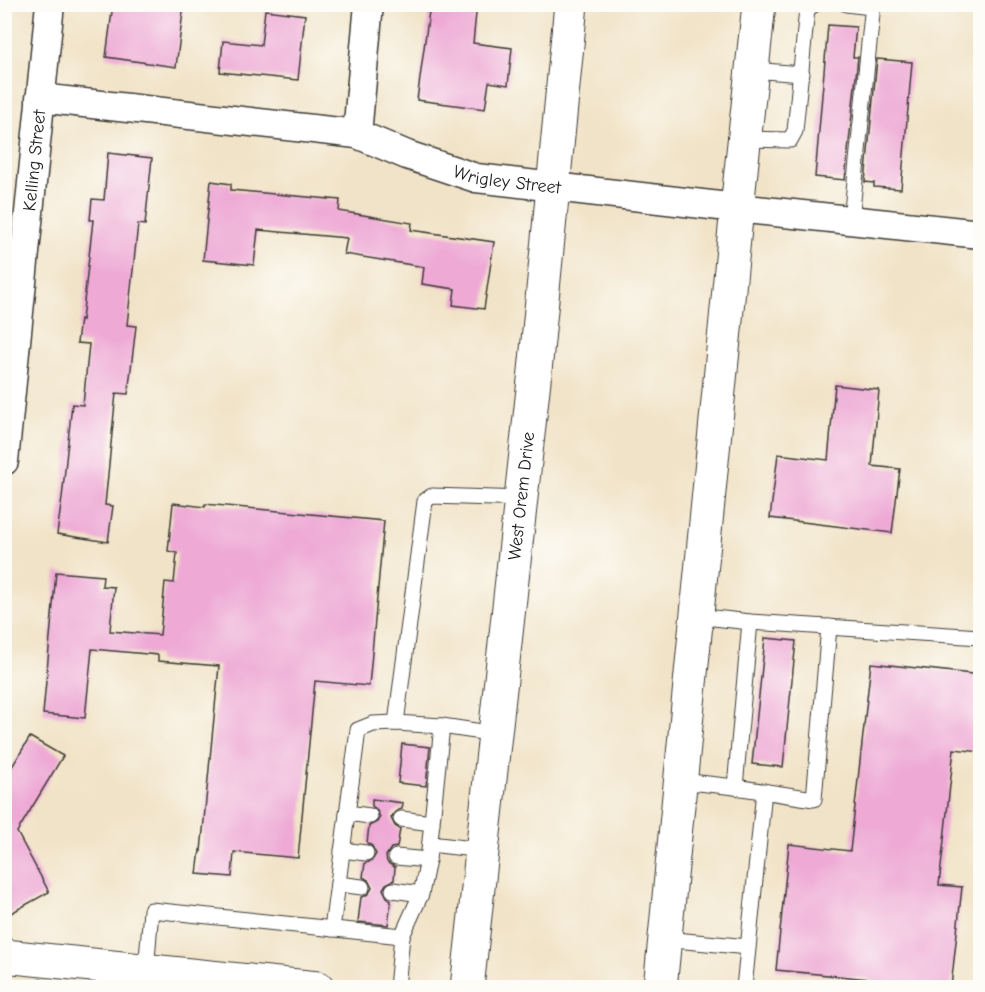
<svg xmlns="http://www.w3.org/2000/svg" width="985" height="992" font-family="'Comic Neue',sans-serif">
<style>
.building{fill:#eeaad5}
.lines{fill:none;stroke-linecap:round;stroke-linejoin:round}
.service-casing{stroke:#3c3a36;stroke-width:17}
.minor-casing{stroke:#3c3a36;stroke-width:31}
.secondary-casing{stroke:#3c3a36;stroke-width:35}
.service{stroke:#fff;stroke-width:15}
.minor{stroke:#fff;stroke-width:28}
.secondary{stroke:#fff;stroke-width:33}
.labels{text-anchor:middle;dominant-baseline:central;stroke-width:6;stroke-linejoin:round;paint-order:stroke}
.street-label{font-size:18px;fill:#1c1c1c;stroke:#fdfcf7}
</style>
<rect width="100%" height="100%" fill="#fdfcf7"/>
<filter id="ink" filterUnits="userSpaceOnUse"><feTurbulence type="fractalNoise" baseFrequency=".0167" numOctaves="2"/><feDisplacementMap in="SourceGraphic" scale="12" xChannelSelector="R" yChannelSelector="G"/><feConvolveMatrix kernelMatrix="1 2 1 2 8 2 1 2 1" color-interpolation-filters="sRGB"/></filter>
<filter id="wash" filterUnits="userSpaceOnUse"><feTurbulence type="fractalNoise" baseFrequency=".008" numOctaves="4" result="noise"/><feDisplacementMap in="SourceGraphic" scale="24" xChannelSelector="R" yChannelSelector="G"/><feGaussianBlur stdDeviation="1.35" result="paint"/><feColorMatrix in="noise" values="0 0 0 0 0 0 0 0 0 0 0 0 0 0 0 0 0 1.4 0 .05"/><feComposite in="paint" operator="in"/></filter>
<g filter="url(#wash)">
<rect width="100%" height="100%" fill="#f1e3c7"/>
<g id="blocks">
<g class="building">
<path d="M113 4H184L176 67 106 57Z"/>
<path d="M430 4H477L473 43 512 48 508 85 489 82 485 109 417 100Z"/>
<path d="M265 10 305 15 298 80 220 72 223 41 261 45Z"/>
<path d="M828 25 856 27 853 57H858L845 180 815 177Z"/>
<path d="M877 59 912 62 901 189 874 187V183L865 182Z"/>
<path d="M108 153 152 158 145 225 138 224 127 325 136 326 128 394 116 393 105 505 113 506 108 542 57 534 62 498 72 404 83 405 89 344 77 343 80 319 82 320 93 220H90L92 199 104 200Z"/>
<path d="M211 181 231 184V190L340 200 339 211 412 223 411 230 494 242 484 309 453 305 455 289 422 284 424 267 344 254 347 238 258 230 254 265 203 260Z"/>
<path d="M835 385 879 390 872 466 900 469 892 533 770 518 778 454 828 460Z"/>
<path d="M173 503 205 507V504L384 521 369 686 315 681 298 858 234 852 232 877 197 874 200 850 201 851 219 666 158 661V655L92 649 85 718 43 714 56 572 103 576 102 586 114 587 110 631 160 635 165 582 174 583 177 553 168 551Z"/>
<path d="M765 638 796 641 783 767 752 764Z"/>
<path d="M871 663 981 675V752L954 749 939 885 962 887 951 987H868L869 979 776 970 789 844 850 851Z"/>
<path d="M30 737 63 756 17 832 49 892 4 917V780Z"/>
<path d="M402 744 430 747 426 786 398 783Z"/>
<path d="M372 799 403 803 402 809 398 810 394 813 391 818 395 826 400 829 397 847 391 848 386 856 387 862 391 865 395 867 394 880 386 884 383 889 387 897 391 900 388 925 358 922 361 897 365 896 369 893 372 888 368 880 363 877 365 863 369 862 373 859 376 854 372 846 367 843 369 826 377 822 380 817 376 809 372 806Z"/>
</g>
</g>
</g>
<g filter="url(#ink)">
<use href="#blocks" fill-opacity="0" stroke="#3c3a36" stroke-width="1.5"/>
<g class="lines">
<g class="service-casing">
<g id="service">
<path d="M846 4 872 7"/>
<path d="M752 70 802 74"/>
<path d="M744 139 790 140 795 131 807 9 815 4"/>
<path d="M851 220 873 4"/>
<path d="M696 616 750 622 980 637"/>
<path d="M396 723 425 501 432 496 521 499"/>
<path d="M681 781 735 787 814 799 829 627"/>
<path d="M735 787 750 622"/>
<path d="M347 813 370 816"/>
<path d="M401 819 432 823"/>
<path d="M430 844 482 850"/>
<path d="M342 850 366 853"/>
<path d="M396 857 428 860"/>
<path d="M338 884 362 887"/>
<path d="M393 890 421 894"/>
<path d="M332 929 358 730 373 724 396 723 442 726"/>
<path d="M665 939 748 947"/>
<path d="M146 971 151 910 402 936 421 894 428 860 442 726 495 734"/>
<path d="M397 988 402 936"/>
<path d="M744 988 764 791"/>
</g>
</g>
<g class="minor-casing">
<g id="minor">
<path id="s1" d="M40 98 357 134 407 155 476 178 737 208 980 234"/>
<path d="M357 134 369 4"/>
<path id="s2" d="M4 461 50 4"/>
</g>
</g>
<g class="secondary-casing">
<g id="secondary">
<path d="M4 956 318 988"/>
<path id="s3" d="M467 988 535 371 571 4"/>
<path d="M660 988 737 208 759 4"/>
</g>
</g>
<use href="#service" class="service"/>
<use href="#minor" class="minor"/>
<use href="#secondary" class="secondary"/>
</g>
</g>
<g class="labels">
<g class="street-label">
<text stroke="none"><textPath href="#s2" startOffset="302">Kelling Street</textPath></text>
<text stroke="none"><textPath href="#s1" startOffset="477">Wrigley Street</textPath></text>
<text stroke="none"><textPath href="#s3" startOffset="495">West Orem Drive</textPath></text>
</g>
</g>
<rect width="985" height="992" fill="none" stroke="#fdfcf7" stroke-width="24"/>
</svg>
